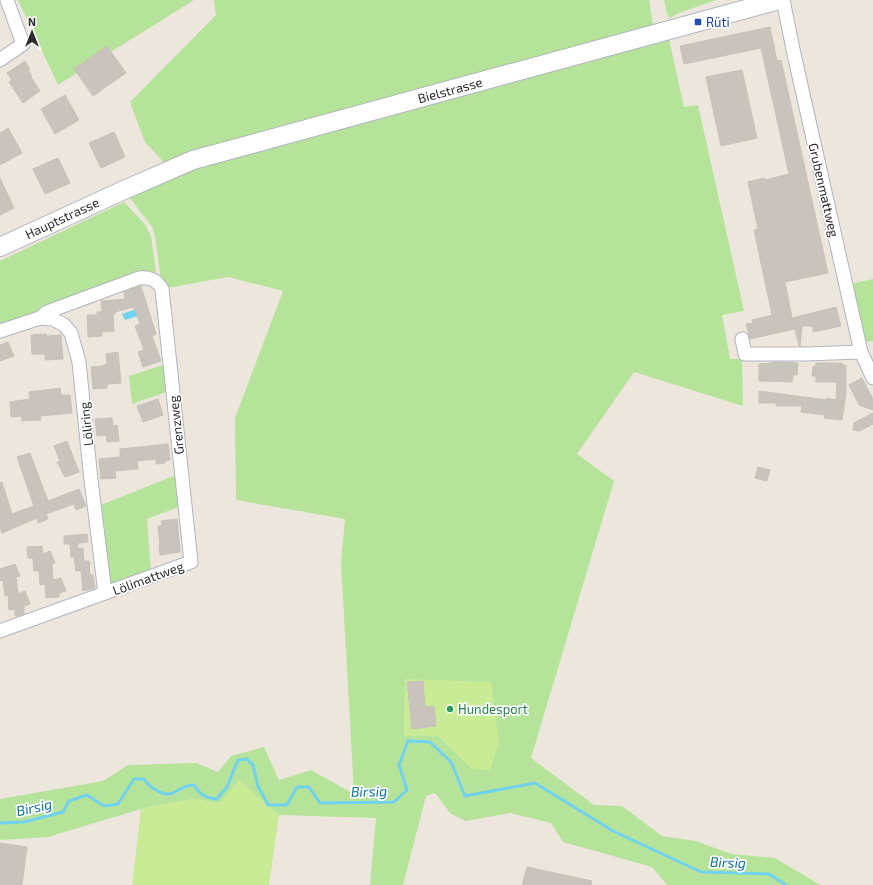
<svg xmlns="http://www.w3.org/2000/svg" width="873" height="885" font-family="'Exo 2',sans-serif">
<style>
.green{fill:#b6e39a}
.pitch{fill:#caeb96}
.water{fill:#70d2ef}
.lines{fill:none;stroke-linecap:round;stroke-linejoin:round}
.stream{stroke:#70d2ef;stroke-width:3}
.building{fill:#c8c3bd;stroke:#c8c1b7}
.street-casing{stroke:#b1b4bf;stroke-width:15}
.secondary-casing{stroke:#b1b4bf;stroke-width:20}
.street{stroke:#fff;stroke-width:13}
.secondary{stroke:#fff;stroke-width:18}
.transit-dot{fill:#1a4fb4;stroke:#fff;stroke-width:1.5}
.leisure-dot{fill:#2e9e5b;stroke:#fff;stroke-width:1.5}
.labels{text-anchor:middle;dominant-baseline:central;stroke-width:3.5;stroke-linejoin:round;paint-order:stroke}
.transit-label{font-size:13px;fill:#164399;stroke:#fff;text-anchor:start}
.street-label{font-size:13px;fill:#2b2b2b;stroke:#fff}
.leisure-label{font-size:13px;fill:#27864d;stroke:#fff;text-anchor:start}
.water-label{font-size:14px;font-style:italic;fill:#0d719d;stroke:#fff}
</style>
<rect width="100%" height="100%" fill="#ede6dd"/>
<g class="green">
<path d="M18 0H194L58 85Z"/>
<path d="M214 0H649L656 43 669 39 684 107 698 105 744 311 722 315 730 359H742L743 406 634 372 577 454 614 481 531 758 594 805 622 806 662 836 696 841 731 854 775 858 820 885H667L652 867 563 842 551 823 510 813 466 821 451 814 435 793 426 796 403 885H370L376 818 279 815 239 781 220 803 193 799 141 809 48 837 0 840V799L103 781 128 765 196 763 218 772 231 756 264 747 279 780 311 770 354 794 341 563 345 519 236 500 235 418 283 291 228 277 162 289 155 236 152 227 124 190 170 169 145 142 130 102 216 15Z"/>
<path d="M664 0H716L679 13 669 18 667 13Z"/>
<path d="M124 202 144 223 151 236 156 272 141 271 0 325V261Z"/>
<path d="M873 279V341L865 342 850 284Z"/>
<path d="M166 364 169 391 132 404 129 376Z"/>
<path d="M176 475 181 506 147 519 151 571 111 585 109 577 101 505Z"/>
</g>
<g class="pitch">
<path d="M405 679 491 682 499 742 490 771 471 768 438 736H404Z"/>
<path d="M239 780 279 815 269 885H132L141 809 193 799 220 803Z"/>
</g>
<path class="water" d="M142 307 144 314 125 320 122 314Z"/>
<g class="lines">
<path class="stream" d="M0 823 24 822 63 812 69 801 87 795 104 806 118 804 134 779H144C149 787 163 797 173 793 181 789 185 785 194 785 200 795 206 798 217 799L227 787 238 760 247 759 253 765 258 786 268 805H287L297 787H309L320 803 394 802 407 790 399 765 408 741 430 742 451 762 465 796 535 783 613 831 701 872 769 874 786 885"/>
</g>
<g class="building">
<path d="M770 27 777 61 781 60 828 273 785 282 792 318 836 307 841 326 813 332V326H802L800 346H799L795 329 750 339 746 324 753 323 752 320 772 315 754 230 758 229 748 182 765 178V180L789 174 761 48 684 64 680 46Z"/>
<path d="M107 46 126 73 93 96 74 69Z"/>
<path d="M25 61 30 69 28 70 32 76 31 77 40 91 23 103 9 82 12 80 7 73Z"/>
<path d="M742 70 757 138 721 146 706 77Z"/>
<path d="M65 95 79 120 55 134 41 109Z"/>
<path d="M8 128 22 153 0 165V133Z"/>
<path d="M114 132 125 157 101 168 89 143Z"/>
<path d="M58 158 70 183 45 194 33 169Z"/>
<path d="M0 178 14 208 0 215Z"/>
<path d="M141 286 156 334 152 336 161 361 143 367 138 352 144 350 135 326 140 324 134 307 115 312V314L113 315 114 331 102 332V336L88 337 87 315H97V312H102L101 301 125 299 124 292Z"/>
<path d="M46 334 47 336 61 335 63 359 45 360V354H32L31 335Z"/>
<path d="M8 342 14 356 0 361V345Z"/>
<path d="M118 352 121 383 107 384V388L93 389 91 367 103 366V365L107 364 106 354Z"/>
<path d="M772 362 798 363 797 375H793L792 382 759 381V364L772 363Z"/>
<path d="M816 363H842V365H846V393L842 420 824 418 825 415 801 412 802 406H776V403H759V391L827 400V398L836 400 837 382H816V376H812L813 366H816Z"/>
<path d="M862 378 873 399V410L859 405 849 385Z"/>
<path d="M60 388 61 395H70L72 413 40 416 41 420 22 421 21 416 11 417 10 402 30 399 29 392Z"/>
<path d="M158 399 163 415 143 422 137 406Z"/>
<path d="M873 413V424L860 431 853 430 854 423Z"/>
<path d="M112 418 113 426 117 425 119 441 107 442 106 435 97 436 95 419Z"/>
<path d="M67 441 79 472 65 477 57 462 60 461 54 446Z"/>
<path d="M168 444 170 460 165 461V463L156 464V459L137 461 138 469 115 471 116 478 101 479 99 459 120 457V449Z"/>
<path d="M30 453 48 501 79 489 86 506 76 510 74 504 46 514 48 519 38 523 37 518 2 533 0 527V483L2 482 12 514 34 506 17 457Z"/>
<path d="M758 467 770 470 767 481 755 478Z"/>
<path d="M177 519 180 552 160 555 159 545H160L158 526H162L161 521Z"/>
<path d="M87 534 88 542 78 543V549L83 548 84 561H89L90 575H93L95 588 83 591 81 570 76 571 74 557H71L70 544H64V536Z"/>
<path d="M42 546 43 554 50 551 55 563 52 564 53 580 61 578 66 591 59 593V597L46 598 45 584 40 585 39 571H34L33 558H28L27 547Z"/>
<path d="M15 564 20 576 16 577 18 594 25 591 30 604 24 606V614L15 616V609L9 610 8 595 5 596 3 580 0 581V569Z"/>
<path d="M423 681 425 707 434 706 436 726 412 729 407 682Z"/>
<path d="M0 843 27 847 22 885H0Z"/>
<path d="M527 867 592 881 591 885H522Z"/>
</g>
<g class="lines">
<g class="street-casing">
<g id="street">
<path d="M783 0 794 54 861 352 873 378"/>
<path d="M0 60 23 44 7 0"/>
<path d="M0 331 40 318 53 319 64 325 71 333 79 362 91 480 105 593"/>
<path d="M742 339 745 354H806L861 352"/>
<path d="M0 631 191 562 162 289C156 279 149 277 139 278L47 312 40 318"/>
</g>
</g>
<g class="secondary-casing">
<path id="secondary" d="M0 247 124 190 193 160 779 0"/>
</g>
<use href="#street" class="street"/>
<use href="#secondary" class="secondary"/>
</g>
<rect class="transit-dot" x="694" y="18" width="8" height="8" rx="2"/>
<circle class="leisure-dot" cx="450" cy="709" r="4"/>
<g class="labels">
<g class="transit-label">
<text x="706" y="22">Rüti</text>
</g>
<g class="street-label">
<text transform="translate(450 90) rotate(-15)">Bielstrasse</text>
<text transform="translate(824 190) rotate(77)">Grubenmattweg</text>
<text transform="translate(62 218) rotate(-25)">Hauptstrasse</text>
<text transform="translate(86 424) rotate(-96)">Löliring</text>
<text transform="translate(176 425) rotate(-96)">Grenzweg</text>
<text transform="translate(148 578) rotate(-20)">Lölimattweg</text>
</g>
<g class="leisure-label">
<text x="458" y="709">Hundesport</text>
</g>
<g class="water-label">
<text transform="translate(369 791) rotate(-1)">Birsig</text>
<text transform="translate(34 807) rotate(-12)">Birsig</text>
<text transform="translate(728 862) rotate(2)">Birsig</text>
</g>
</g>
<g transform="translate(32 32)" stroke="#ffffff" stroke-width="3" paint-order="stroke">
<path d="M0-3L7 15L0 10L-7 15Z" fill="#2b2b2b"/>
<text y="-6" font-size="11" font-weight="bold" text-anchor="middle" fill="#2b2b2b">N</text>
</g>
</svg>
